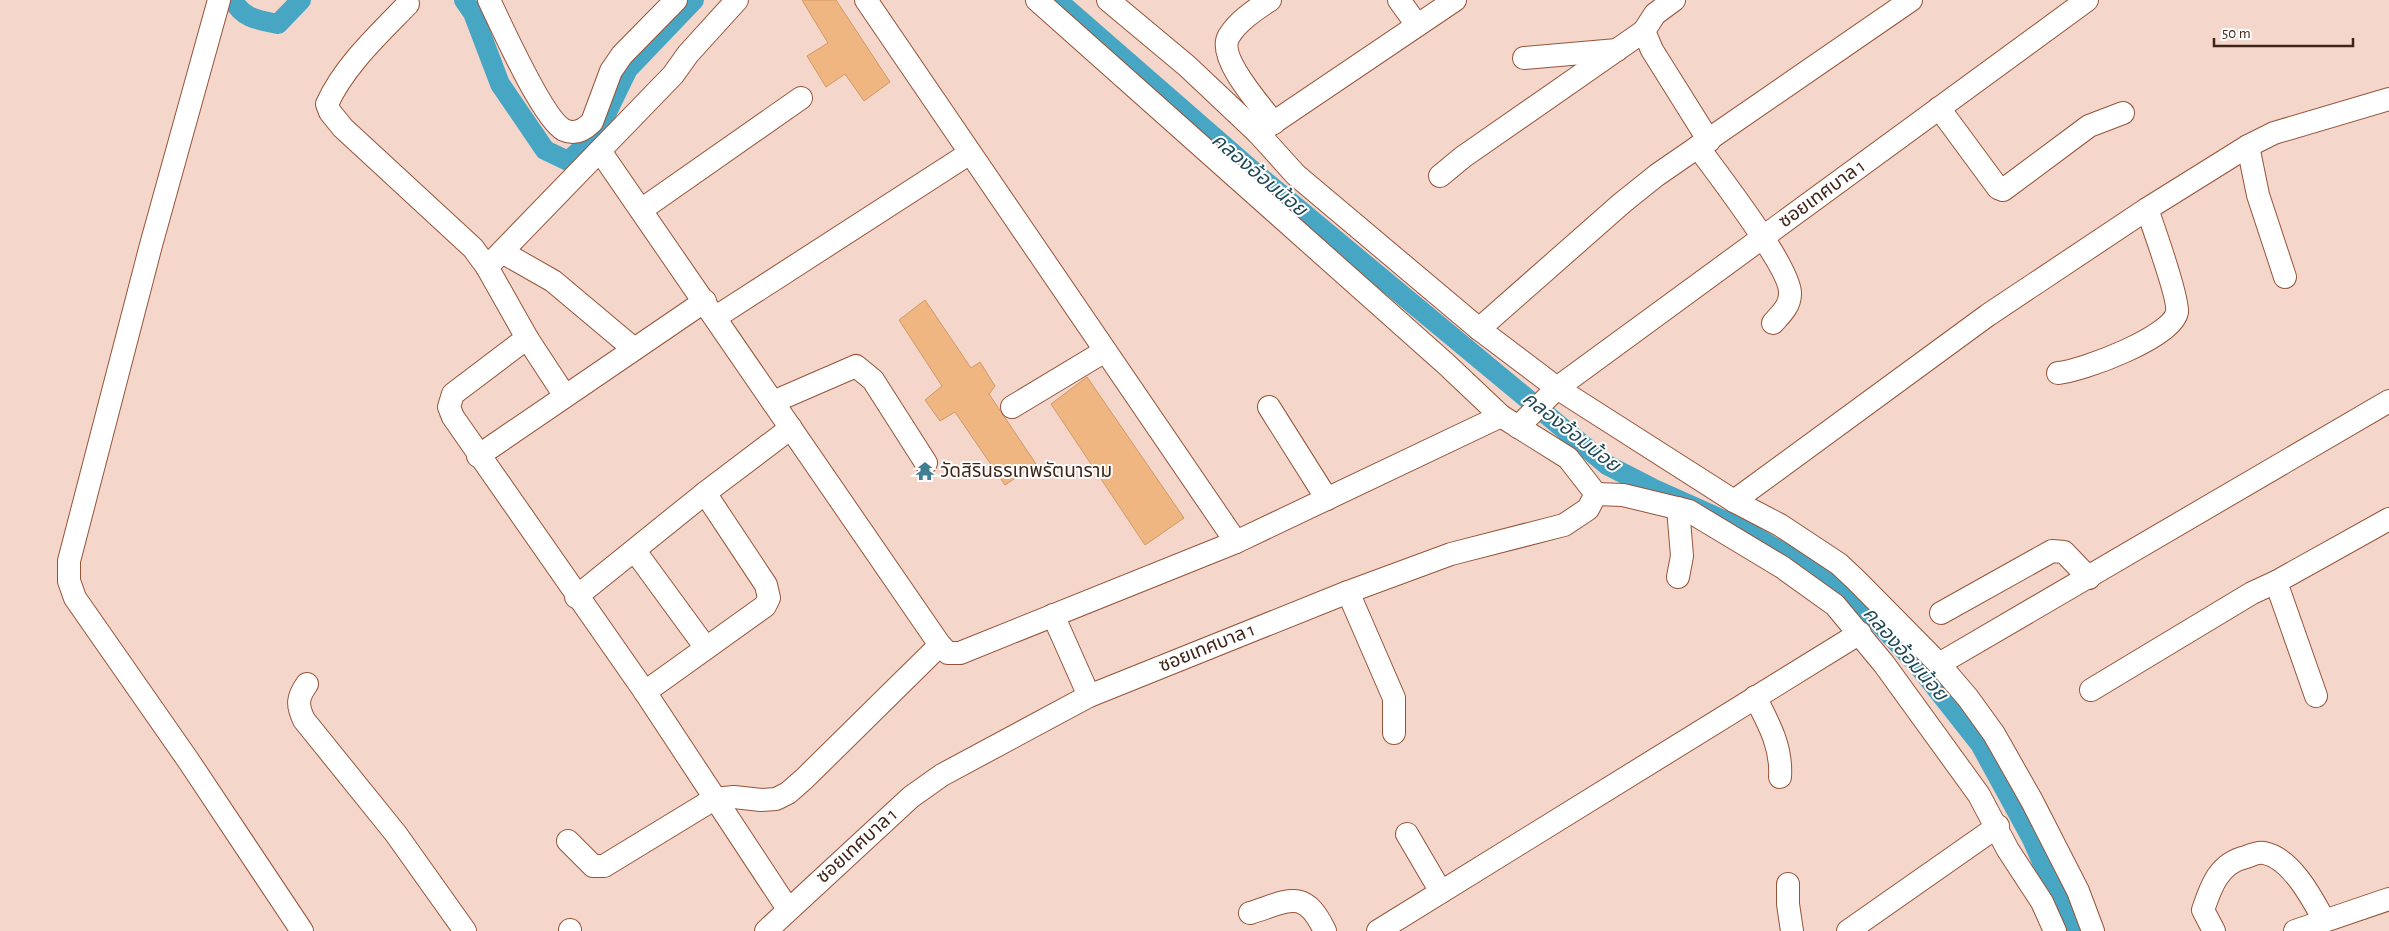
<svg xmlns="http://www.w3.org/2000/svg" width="2389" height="931" font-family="'Alegreya Sans','Noto Sans Thai',sans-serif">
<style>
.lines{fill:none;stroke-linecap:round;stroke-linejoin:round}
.canal{stroke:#48a6c5;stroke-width:20}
.building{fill:#f0b682;stroke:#d09865}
.minor-casing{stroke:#955439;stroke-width:24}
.minor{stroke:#fff;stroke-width:22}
.labels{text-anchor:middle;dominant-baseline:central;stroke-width:4;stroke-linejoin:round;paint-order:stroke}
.street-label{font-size:19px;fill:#402418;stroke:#fff}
.poi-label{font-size:19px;fill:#402418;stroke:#fff;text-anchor:start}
.water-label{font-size:20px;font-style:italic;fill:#1f4957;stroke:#fff}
</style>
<rect width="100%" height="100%" fill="#f5d6ca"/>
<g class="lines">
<g class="canal">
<path d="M233 0C243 19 259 20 278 24L301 0"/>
<path d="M464 0 473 13 500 84 545 150 568 161 595 137 628 69 694 0"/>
<path d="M1057 0 1260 177 1607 465 1652 488 1741 528 1851 593 1917 664 1980 744 2032 839 2072 931"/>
</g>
</g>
<g class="building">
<path d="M802 0H836L890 82 864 101 845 74 826 87 807 56 828 43Z"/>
<path d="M925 300 971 368 980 362 995 386 989 394 1036 464 1005 485 955 412 940 421 925 400 942 386 899 320Z"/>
<path d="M1087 377 1184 518 1145 545 1051 404Z"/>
</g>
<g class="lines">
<g class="minor-casing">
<g id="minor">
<path d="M219 0 151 245 69 561V581L75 598 188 760 302 931"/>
<path d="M489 0C501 25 543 119 564 130 575 135 584 130 592 122L611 71 622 55 676 0"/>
<path d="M866 0 1236 542"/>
<path d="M1108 0 1187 66 1258 133 1296 175 1479 329 1557 388 1734 501 1780 525 1839 564 1857 581 1939 664 1968 698 1994 734 2032 801 2078 891 2093 931"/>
<path d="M1270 0C1255 10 1238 21 1229 36 1216 57 1261 106 1274 123"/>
<path d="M1399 0 1417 25"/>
<path d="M1674 0 1655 14 1644 31 1652 50 1709 141"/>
<path d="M408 4C379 34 344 66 327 104L330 112 343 128 473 248 487 267 527 338 453 394 449 407 453 417 645 692 788 909"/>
<path d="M1524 58 1617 50"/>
<path d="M1939 108 1998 188 2003 190 2089 126 2123 113"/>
<path d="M1258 133 1455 0"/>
<path d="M2248 146 2258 195 2285 277"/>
<path d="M1698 147C1716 172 1792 269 1790 294 1790 306 1781 314 1773 323"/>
<path d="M600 151 940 645 948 653H960L1236 542 1501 416"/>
<path d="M1440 176 1463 157 1644 31"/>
<path d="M641 210 801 98"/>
<path d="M502 252 553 281 634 349"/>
<path d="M487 267 673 75 688 54 737 0"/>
<path d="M716 317 970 153"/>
<path d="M1479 329 1622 203 1657 175 1911 0"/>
<path d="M527 338 565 396"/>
<path d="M2058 373C2082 371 2173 337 2177 312 2179 299 2153 226 2147 209"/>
<path d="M773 402 856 366 873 380 926 463"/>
<path d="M1012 407 1105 351"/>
<path d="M1269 407 1327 499"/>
<path d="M1518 427 1557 388 2087 0"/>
<path d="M478 456 705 301"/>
<path d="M1596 494 1623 495 1689 511 1782 567 1835 605 1884 664 1979 795 2008 850 2042 902 2055 931"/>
<path d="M1734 501 1988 315 2147 209 2248 146 2274 133 2389 99"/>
<path d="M635 551 706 648"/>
<path d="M1678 577 1682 556 1678 508"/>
<path d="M1348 592 1394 698V733"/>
<path d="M576 597 705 493 791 428"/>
<path d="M1941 613 2052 551 2064 552 2089 578"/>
<path d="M1053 615 1089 696"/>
<path d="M1939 664 2389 401"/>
<path d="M307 684C297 698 297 705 304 720L396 834 465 931"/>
<path d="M2091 690 2252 593 2276 582"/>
<path d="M645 692 765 606 769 598 766 585 705 493"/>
<path d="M2316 696 2276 582 2389 519"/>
<path d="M1755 697C1769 724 1782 747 1780 777"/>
<path d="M1407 834 1441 892"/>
<path d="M568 841 593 866H604L714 799 734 797 761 800 776 799 788 793 804 779 940 645"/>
<path d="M1788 884V904L1792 931"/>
<path d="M1250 913C1289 901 1304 887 1325 931"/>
<path d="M570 930V931"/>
<path d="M766 931 911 797 942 775 1089 696 1348 592 1451 554 1564 525 1588 509 1596 494 1568 458 1501 416 1446 364 1037 0"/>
<path d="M1378 931 1860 633"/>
<path d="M1848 931 1998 826"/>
<path d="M2214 931 2203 910C2211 886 2219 863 2246 857 2251 855 2259 852 2264 853 2291 858 2312 898 2324 920"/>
<path d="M2295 931 2389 899"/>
</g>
</g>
<use href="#minor" class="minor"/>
</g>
<defs>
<g id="temple-bare" transform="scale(1.5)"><path d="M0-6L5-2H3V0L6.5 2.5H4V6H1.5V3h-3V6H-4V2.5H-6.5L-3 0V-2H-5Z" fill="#407e94" stroke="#fff" stroke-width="2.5" paint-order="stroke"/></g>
</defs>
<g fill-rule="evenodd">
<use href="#temple-bare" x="925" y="471"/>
</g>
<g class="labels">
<g class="street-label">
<text transform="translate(1822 194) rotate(-36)">ซอยเทศบาล 1</text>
<text transform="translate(1207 648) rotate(-22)">ซอยเทศบาล 1</text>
<text transform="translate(857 846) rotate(-42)">ซอยเทศบาล 1</text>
</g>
<g class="poi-label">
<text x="940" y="471">วัดสิรินธรเทพรัตนาราม</text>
</g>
<g class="water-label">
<text transform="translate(1259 175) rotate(40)">คลองอ้อมน้อย</text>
<text transform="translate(1571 432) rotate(38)">คลองอ้อมน้อย</text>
<text transform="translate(1905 654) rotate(49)">คลองอ้อมน้อย</text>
</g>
</g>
<path d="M2214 38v8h139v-8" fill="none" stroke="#402418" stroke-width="2.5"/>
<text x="2222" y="38" font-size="15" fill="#402418" stroke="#ffffff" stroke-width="4" paint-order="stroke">50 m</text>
</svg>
